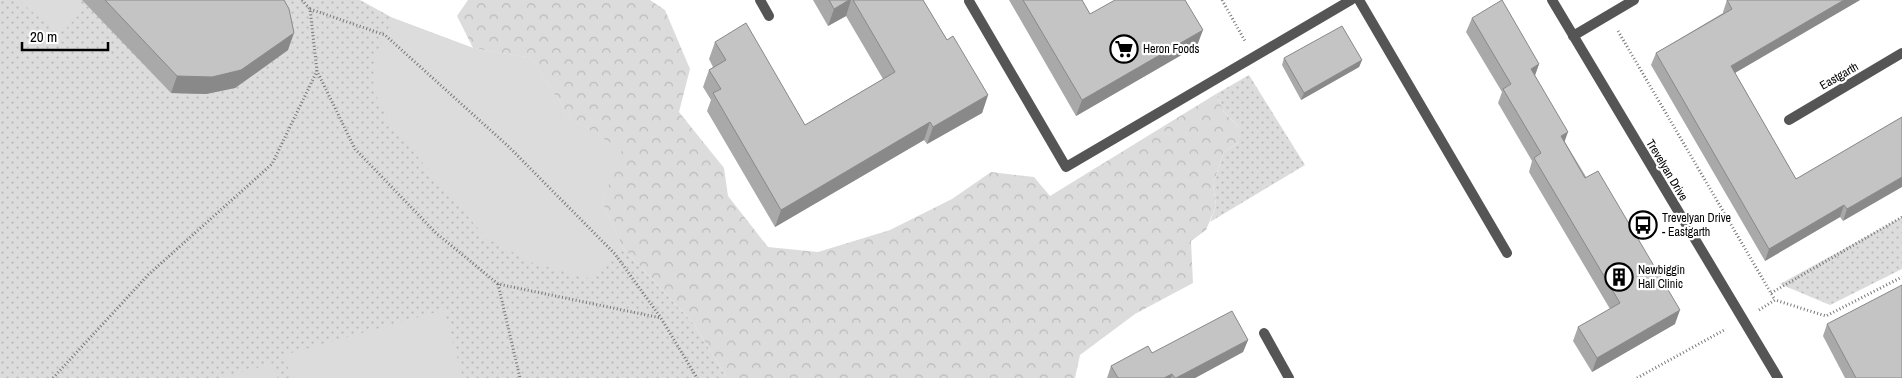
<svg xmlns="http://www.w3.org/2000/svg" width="1902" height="378" font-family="'Archivo Narrow',sans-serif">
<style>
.grass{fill:url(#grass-dots)}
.forest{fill:url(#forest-crowns)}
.park{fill:#dcdcdc}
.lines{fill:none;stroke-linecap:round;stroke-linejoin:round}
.path{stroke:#777;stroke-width:3;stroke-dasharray:1 2.5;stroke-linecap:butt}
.service{stroke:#555;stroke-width:10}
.minor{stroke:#555;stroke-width:10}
.tertiary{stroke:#555;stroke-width:10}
.wall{fill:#a9a9a9}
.shaded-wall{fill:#898989}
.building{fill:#c4c4c4;stroke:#898989}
.labels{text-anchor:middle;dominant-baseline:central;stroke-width:4.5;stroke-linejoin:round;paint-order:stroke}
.poi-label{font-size:12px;fill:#000;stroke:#fff;text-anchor:start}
.street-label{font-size:12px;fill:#000;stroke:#fff}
</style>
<defs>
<pattern id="grass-dots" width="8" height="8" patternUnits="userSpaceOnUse" patternTransform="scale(1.25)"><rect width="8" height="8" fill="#dcdcdc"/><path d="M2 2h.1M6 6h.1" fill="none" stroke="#bbb" stroke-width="1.8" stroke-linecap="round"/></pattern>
<pattern id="forest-crowns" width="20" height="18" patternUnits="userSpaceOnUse" patternTransform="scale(1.25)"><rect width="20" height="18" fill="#dcdcdc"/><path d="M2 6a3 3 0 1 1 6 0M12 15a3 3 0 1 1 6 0" fill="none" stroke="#bbb"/></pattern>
</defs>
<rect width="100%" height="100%" fill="#fff"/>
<g class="grass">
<path d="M0 0H360L393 18 473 48 531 58 570 118 622 150 602 202 623 248 694 324 727 378H0Z"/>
<path d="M1249 75 1305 165 1210 222 1216 206 1213 184 1224 152 1239 142V127L1224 112 1216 94Z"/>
<path d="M1902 217V269L1830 305 1780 284Z"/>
</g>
<path class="forest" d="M468 0H650L665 10 690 69 679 112 724 168 728 196 768 247 818 252 890 230 952 199 991 172 1034 177 1050 196 1216 94 1224 112 1239 127V142L1224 152 1213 184 1216 206 1206 230 1191 241 1193 283 1135 314 1080 355 1075 378H727L694 324 623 248 602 202 621 150 570 118 531 58 473 48 457 16Z"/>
<g class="park">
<path d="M18 0H75L84 9 64 31 53 29Z"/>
<path d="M393 18 473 48 531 58 570 118 622 150 602 202 623 248 591 279 533 263 486 238 389 123 373 88 374 59Z"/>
<path d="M444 310 463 378H291L284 355Z"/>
<path d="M274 363 278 378H221Z"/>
</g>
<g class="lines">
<g class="path">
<path d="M302 0 310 9 317 71 355 149 436 233 498 284 661 318 697 378"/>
<path d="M1222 0 1245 41"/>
<path d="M310 9 385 35 508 146 615 254 661 318"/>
<path d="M1618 31 1775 300"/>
<path d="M498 284 520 378"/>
<path d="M1771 293 1902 217"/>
<path d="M1759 310 1775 300 1826 316 1902 277"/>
<path d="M53 378 148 275 272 164 317 71"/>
<path d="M1637 378 1726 329"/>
</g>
<g class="service">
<path d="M760 0 769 16"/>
<path d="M1359 0 1507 253"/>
<path d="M969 1 1066 167 1351 0"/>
<path d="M1264 333 1289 378"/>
</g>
<g class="minor">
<path d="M1573 36 1634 0"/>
<path d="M1789 120 1902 53"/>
</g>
<path class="tertiary" d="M1552 0 1778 378"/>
</g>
<g class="wall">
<path d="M82 0H284L288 50 235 88 206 94 171 93Z"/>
<path d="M813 0H923L947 40 988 95 982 113 927 144 924 140 775 227 707 111 711 100 703 87 709 70 713 67 709 59 715 42 805 125 883 79 846 16 828 26Z"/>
<path d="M1009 0H1082L1090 14 1197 46 1076 116Z"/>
<path d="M1727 0H1860L1735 73 1796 179 1902 117 1843 221 1840 217 1765 261 1651 65 1656 53 1723 13V12Z"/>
<path d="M1472 18 1539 64 1535 75 1565 142 1675 324 1592 372 1573 341 1578 327 1610 309 1529 172 1532 161 1498 103 1502 92 1466 32Z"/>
<path d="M1284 58 1362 60 1359 67 1301 100 1282 65Z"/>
<path d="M1827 324 1902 378H1845L1823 336Z"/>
<path d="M1248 340 1243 352 1195 378H1107L1111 366 1152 353Z"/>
</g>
<g class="shaded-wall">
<path d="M849 0H851L846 16 828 26 834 9Z"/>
<path d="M1844 0H1860L1726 78 1731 66Z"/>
<path d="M1203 30 1197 46 1076 116 1082 100Z"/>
<path d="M294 33 288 50 235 88 206 94 171 93 177 76Z"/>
<path d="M1362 60 1359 67 1301 100 1304 93Z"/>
<path d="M1539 64 1534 78 1531 69Z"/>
<path d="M988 95 982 113 927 144 933 127Z"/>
<path d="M930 122 924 140 775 227 781 210Z"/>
<path d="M1568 132 1563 146 1561 136Z"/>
<path d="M1902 177V187L1843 221 1847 209Z"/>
<path d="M1844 205 1840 217 1765 261 1769 249Z"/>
<path d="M1680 310 1675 324 1592 372 1597 358Z"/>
<path d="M1248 340 1243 352 1195 378H1176Z"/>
<path d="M1172 374 1171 378H1164Z"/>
</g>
<g class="building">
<path d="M105 0H284L289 9 294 33 241 70 212 77 177 76Z"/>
<path d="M829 0H849L834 9Z"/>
<path d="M853 0H923L947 40 953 36 988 95 933 127 930 122 781 210 713 93 721 89 709 70 726 60 715 42 746 23 805 125 895 72Z"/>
<path d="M1023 0H1082L1090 14 1115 0H1185L1203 30 1082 100Z"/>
<path d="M1502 0 1539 64 1531 69 1568 132 1561 136 1585 178 1598 171 1680 310 1597 358 1578 327 1620 303 1534 158 1541 153 1503 89 1511 84 1472 18Z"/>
<path d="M1727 0H1844L1731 66 1796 179 1902 117V177L1847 209 1844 205 1769 249 1656 53 1732 9Z"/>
<path d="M1342 26 1362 60 1304 93 1284 58Z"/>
<path d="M1902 285V378H1856L1827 324Z"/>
<path d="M1232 311 1248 340 1176 378H1175L1172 374 1164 378H1118L1111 366 1148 346 1152 353Z"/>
</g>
<defs>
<g id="supermarket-ring" transform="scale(1.4375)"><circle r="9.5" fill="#fff" stroke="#000" stroke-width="1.5"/><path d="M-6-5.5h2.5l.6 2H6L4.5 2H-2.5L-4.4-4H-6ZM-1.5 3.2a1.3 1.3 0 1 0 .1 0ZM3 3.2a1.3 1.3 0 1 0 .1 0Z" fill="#000"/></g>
<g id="bus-ring" transform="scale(1.4375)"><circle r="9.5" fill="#fff" stroke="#000" stroke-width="1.5"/><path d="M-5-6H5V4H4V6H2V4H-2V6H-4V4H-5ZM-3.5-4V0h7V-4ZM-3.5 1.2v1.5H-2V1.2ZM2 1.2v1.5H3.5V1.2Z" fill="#000"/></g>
<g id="building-ring" transform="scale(1.4375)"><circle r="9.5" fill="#fff" stroke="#000" stroke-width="1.5"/><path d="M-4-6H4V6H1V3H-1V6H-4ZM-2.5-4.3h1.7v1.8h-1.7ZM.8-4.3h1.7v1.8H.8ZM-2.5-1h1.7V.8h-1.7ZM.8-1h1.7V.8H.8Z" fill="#000"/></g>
</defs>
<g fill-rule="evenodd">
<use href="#supermarket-ring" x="1124" y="49"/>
<use href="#bus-ring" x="1643" y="225"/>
<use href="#building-ring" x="1619" y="277"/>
</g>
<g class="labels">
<g class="poi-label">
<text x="1143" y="49">Heron Foods</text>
<text x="1662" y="218">Trevelyan Drive<tspan x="1662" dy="14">- Eastgarth</tspan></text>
<text x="1638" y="270">Newbiggin<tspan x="1638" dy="14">Hall Clinic</tspan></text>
</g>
<g class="street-label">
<text transform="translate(1839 76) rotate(-30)">Eastgarth</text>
<text transform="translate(1667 170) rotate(59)">Trevelyan Drive</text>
</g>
</g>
<path d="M22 42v8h86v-8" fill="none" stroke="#000000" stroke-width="2.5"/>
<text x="30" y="42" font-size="15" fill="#000000" stroke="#ffffff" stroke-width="4" paint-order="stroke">20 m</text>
</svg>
